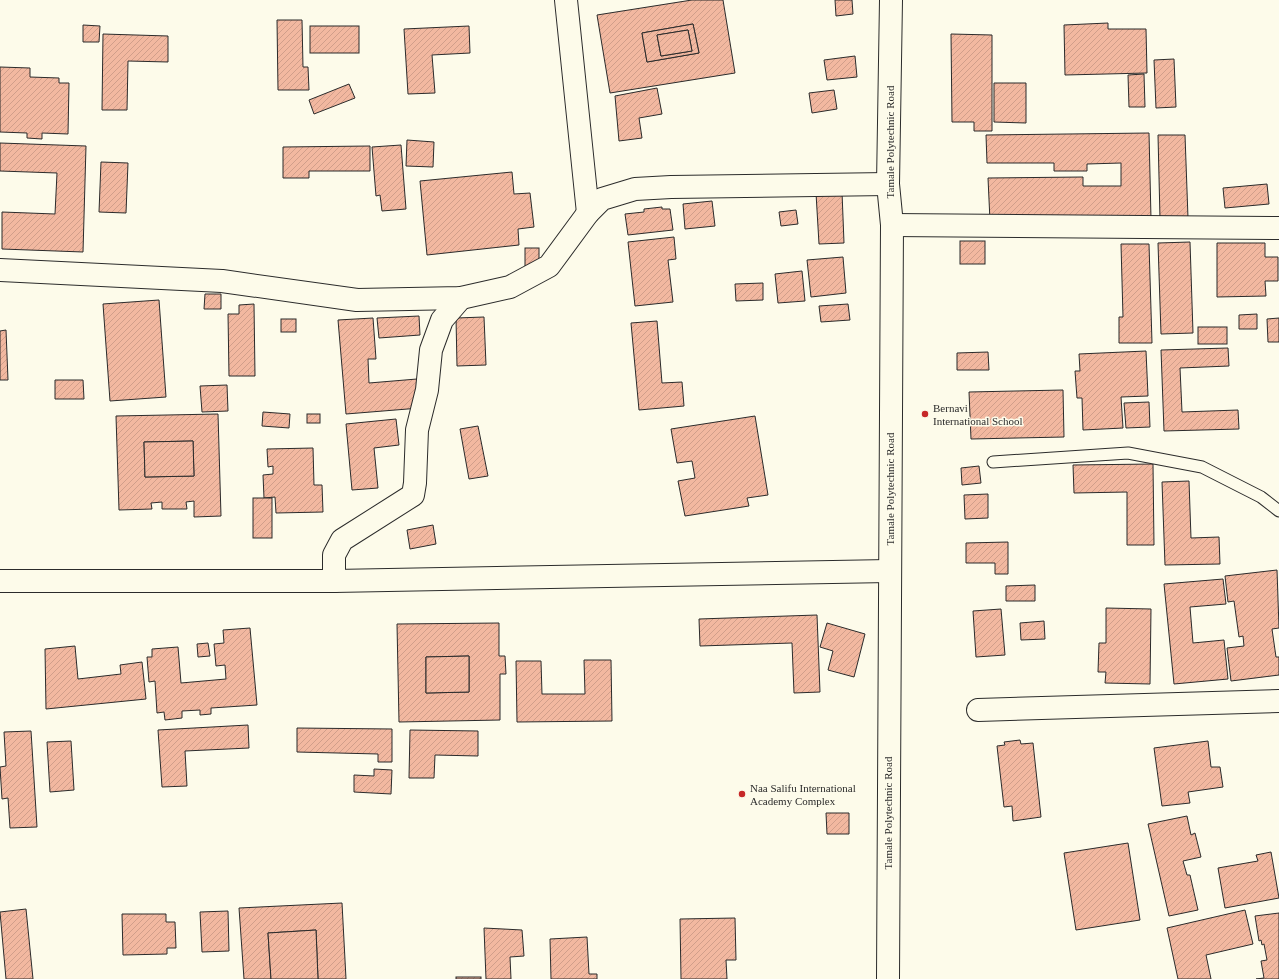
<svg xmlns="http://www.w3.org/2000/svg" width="1279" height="979" font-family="'Times New Roman',serif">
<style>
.building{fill:url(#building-hatch);stroke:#2b2b2b;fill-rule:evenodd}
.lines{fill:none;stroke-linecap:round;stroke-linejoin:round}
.service-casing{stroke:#2b2b2b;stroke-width:13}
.minor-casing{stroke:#2b2b2b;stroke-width:24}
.service{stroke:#fdfbea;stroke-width:11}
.minor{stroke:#fdfbea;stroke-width:22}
.poi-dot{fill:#c62828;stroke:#fdfbea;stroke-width:1.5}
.labels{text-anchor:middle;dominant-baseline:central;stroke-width:3;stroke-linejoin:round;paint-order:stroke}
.street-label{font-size:11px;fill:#2b2b2b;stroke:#fdfbea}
.poi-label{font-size:11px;fill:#2b2b2b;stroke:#fdfbea;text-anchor:start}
</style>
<defs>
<pattern id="building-hatch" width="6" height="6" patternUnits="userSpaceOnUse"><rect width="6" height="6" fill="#f2b8a0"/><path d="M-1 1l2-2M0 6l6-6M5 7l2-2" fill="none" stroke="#d09e8a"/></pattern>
</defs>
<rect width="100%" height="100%" fill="#fdfbea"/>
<g class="building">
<path d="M692 0H723L735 73 610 93 597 15ZM693 24 699 53 647 62 642 33Z"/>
<path d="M835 0H852L853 14 836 16Z"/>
<path d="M277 20H302L303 67H308L309 90H278Z"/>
<path d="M1108 23V29H1146L1147 73 1065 75 1064 25Z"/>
<path d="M693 24 699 53 647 62 642 33ZM688 30 692 51 661 56 657 35Z"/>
<path d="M83 25 100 26 99 42H83Z"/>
<rect x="310" y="26" width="49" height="27"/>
<path d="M469 26 470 53 432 55 435 93 408 94 404 29Z"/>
<path d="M688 30 692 51 661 56 657 35Z"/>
<path d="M103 34 168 36V62L128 61 127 110H102Z"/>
<path d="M951 34 992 35V131H974V122H952Z"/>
<path d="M855 56 857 77 827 80 824 60Z"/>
<path d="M1174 59 1176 107 1156 108 1154 60Z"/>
<path d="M0 67 30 68V77L59 78V83H69L68 134 42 133V139L27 138V133L0 132Z"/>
<path d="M1144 74 1145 107H1129L1128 75Z"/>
<path d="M994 83H1026V123L994 122Z"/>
<path d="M349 84 355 98 314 114 309 100Z"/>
<path d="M657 88 662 114 639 118 642 138 619 141 615 96Z"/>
<path d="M834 90 837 109 812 113 809 93Z"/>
<path d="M1149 133 1151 219 990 221 988 178 1083 177V186H1121V163L1087 164V171H1054V163H987L986 135Z"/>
<path d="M1158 135H1185L1188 218 1160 219Z"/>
<path d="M407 140 434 142 433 167 406 166Z"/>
<path d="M0 143 86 146 83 252 2 249V212L55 214 57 173 0 171Z"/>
<path d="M401 145 406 209 382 211 380 195 376 196 372 147Z"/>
<path d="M370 146V171H309V178H283V147Z"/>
<path d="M101 162 128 163 126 213 99 212Z"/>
<path d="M512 172 514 194 530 193 534 227 518 229 519 245 427 255 420 181Z"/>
<path d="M1267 184 1269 204 1225 208 1223 188Z"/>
<path d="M842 192 844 243 819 244 816 193Z"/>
<path d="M712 201 715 226 685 229 683 204Z"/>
<path d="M662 207V209H670L673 230 628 235 625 214 644 212V209Z"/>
<path d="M796 210 798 224 781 226 779 212Z"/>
<path d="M674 237 676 259 668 260 673 302 635 306 628 242Z"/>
<rect x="960" y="241" width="25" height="23"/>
<path d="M1190 242 1193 333 1161 334 1158 243Z"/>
<path d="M1217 243H1265V257H1278V281H1265L1266 296 1217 297Z"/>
<path d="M1121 244H1149L1152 343H1119V317H1123Z"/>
<rect x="525" y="248" width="14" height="19"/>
<path d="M843 257 846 293 811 297 807 260Z"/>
<path d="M802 271 805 301 778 303 775 274Z"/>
<path d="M763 283V300L736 301 735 284Z"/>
<path d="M205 294H221V309H204Z"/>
<path d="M159 300 166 397 110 401 103 304Z"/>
<path d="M254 304 255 376H229L228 314H239V305Z"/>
<path d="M848 304 850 320 821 322 819 306Z"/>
<path d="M1257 314V329H1239V315Z"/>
<path d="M419 316 420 335 379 338 377 318Z"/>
<path d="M484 317 486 365 457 366 456 318Z"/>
<path d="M373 318 376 359H368L369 383 417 379 420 408 346 414 338 320Z"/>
<path d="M1279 318V342H1268L1267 319Z"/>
<rect x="281" y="319" width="15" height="13"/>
<path d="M657 321 662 383 682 382 684 406 639 410 631 323Z"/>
<rect x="1198" y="327" width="29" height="17"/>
<path d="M6 330 8 380H0V331Z"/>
<path d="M1228 348 1229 366 1180 368 1182 412 1238 410 1239 429 1164 431 1161 350Z"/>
<path d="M1146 351 1148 396 1121 397 1123 428 1083 430 1082 398H1077L1075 371H1080L1079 354Z"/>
<path d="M988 352 989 370H957V353Z"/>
<path d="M55 380H83L84 399H55Z"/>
<path d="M227 385 228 411 202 412 200 386Z"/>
<path d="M1063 390 1064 437 971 439 969 392Z"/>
<path d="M1149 402 1150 427 1126 428 1124 403Z"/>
<path d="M263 412 290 414 289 428 262 426Z"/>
<path d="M218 414 221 516 194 517V501L186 502 187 509H162V502L151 503 152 509 119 510 116 416ZM193 441 194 476 145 477 144 442Z"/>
<rect x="307" y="414" width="13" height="9"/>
<path d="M755 416 768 495 747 498 749 506 685 516 678 481 695 478 692 461 677 463 671 429Z"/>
<path d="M396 419 399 445 374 448 378 488 352 490 346 424Z"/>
<path d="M478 426 488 476 469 479 460 429Z"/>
<path d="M193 441 194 476 145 477 144 442Z"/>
<path d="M313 448 314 485H322L323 512 276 513 275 497 264 498 263 475 273 474V466L268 467 267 449Z"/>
<path d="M1153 464 1154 545H1127V492L1074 493 1073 465Z"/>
<path d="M979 466 981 483 962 485 961 468Z"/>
<path d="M1189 481 1191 538 1219 537 1220 564 1165 565 1162 482Z"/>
<path d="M988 494V518L965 519 964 495Z"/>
<rect x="253" y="498" width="19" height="40"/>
<path d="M433 525 436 544 410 549 407 530Z"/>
<path d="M1008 542V574H995V563H966V543Z"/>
<path d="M1277 570 1279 628 1272 629 1276 657H1279V675L1231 681 1227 648 1244 646 1243 636 1239 637 1234 601 1228 602 1225 576Z"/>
<path d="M1223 579 1226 604 1190 607 1193 643 1224 640 1228 679 1174 684 1164 584Z"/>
<path d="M1035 585V601H1006V586Z"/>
<path d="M1106 608 1151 609 1150 684 1105 683 1106 672H1098L1099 643H1106Z"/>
<path d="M1001 609 1005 655 976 657 973 611Z"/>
<path d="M817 615 820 692 794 693 792 643 700 646 699 619Z"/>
<path d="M1044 621 1045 639 1021 640 1020 623Z"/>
<path d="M499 623V656H505L506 674H500V720L399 722 397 624ZM469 656V692L426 693V657Z"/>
<path d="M827 623 865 634 854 677 828 670 833 651 820 647Z"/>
<path d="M250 628 257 705 211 708V714L200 715V710L182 711V718L165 720 164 712 157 713 155 681 149 682 147 657H152V649L178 647 181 683 226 679 225 665 216 666 214 644 224 643 223 630Z"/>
<path d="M208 643 210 656 198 657 197 644Z"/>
<path d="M75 646 78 679 121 674 120 665 142 662 146 699 46 709 45 649Z"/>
<path d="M469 656V692L426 693V657Z"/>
<path d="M584 660H611L612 721 517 722 516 661H541L542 694H585Z"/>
<path d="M248 725 249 748 185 751 187 786 162 787 158 730Z"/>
<path d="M297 728 392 729V762H378V754L297 752Z"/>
<path d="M410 730 478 731V756L435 755 434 778H409Z"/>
<path d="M31 731 37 827 10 828 8 798 2 799 0 767 6 766 4 732Z"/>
<path d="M1020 740 1021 744 1033 743 1041 817 1013 821 1012 806 1004 807 997 746 1005 745 1004 742Z"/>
<path d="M71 741 74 790 50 792 47 742Z"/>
<path d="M1208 741 1211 767H1220L1223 787 1188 792 1190 803 1162 806 1154 748Z"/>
<path d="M374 769 392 770 391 794 354 792V775L374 776Z"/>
<path d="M826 813H849V834H827Z"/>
<path d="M1187 816 1191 835 1195 833 1201 857 1183 861 1187 875H1190L1198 910 1169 916 1148 824Z"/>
<path d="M1128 843 1140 920 1076 930 1064 853Z"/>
<path d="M1271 852 1279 898 1225 908 1218 868 1258 861 1256 855Z"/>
<path d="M342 903 346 979H318L316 930 268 933 271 979H244L239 908Z"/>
<path d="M26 909 33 979H6L0 912Z"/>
<path d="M1245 910 1253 944 1206 955 1211 979H1178L1167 928Z"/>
<path d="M228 911 229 951 202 952 200 912Z"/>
<path d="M1279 913V979H1256L1264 978 1261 961 1267 960 1264 944 1262 945 1261 940 1259 941 1255 916Z"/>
<path d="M122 914H166V922H175L176 948H167V954L123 955Z"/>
<path d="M735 918 736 960H726L727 979H681L680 919Z"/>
<path d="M484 928 522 930 524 956 510 957 511 979H486Z"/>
<path d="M316 930 318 979H271L268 933Z"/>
<path d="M587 937 589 974H597V979H551L550 939Z"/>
<rect x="456" y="977" width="25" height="2"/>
</g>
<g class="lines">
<g class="service-casing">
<path id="service" d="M993 462 1128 453 1202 467 1261 497 1279 511"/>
</g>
<g class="minor-casing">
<g id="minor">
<path d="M566 0 588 213"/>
<path d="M892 225 1279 228"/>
<path d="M0 270 222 281 357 300 461 298 510 287 549 266 588 213 602 199 635 189 671 187 888 184"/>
<path d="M0 581H334L889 571"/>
<path d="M334 581V555L342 540 413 495 415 483 417 430 427 390 431 350 442 320 461 298"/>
<path d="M978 710 1279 701"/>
<path d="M888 979 892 225 888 184 891 0"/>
</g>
</g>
<use href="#service" class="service"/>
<use href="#minor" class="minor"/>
</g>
<g class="poi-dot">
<circle cx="925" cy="414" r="4"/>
<circle cx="742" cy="794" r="4"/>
</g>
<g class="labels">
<g class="street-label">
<text transform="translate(890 142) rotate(-90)">Tamale Polytechnic Road</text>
<text transform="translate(890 489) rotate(-90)">Tamale Polytechnic Road</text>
<text transform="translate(888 813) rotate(-90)">Tamale Polytechnic Road</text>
</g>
<g class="poi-label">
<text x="933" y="408">Bernavi<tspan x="933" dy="13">International School</tspan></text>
<text x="750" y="788">Naa Salifu International<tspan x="750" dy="13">Academy Complex</tspan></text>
</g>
</g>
</svg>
